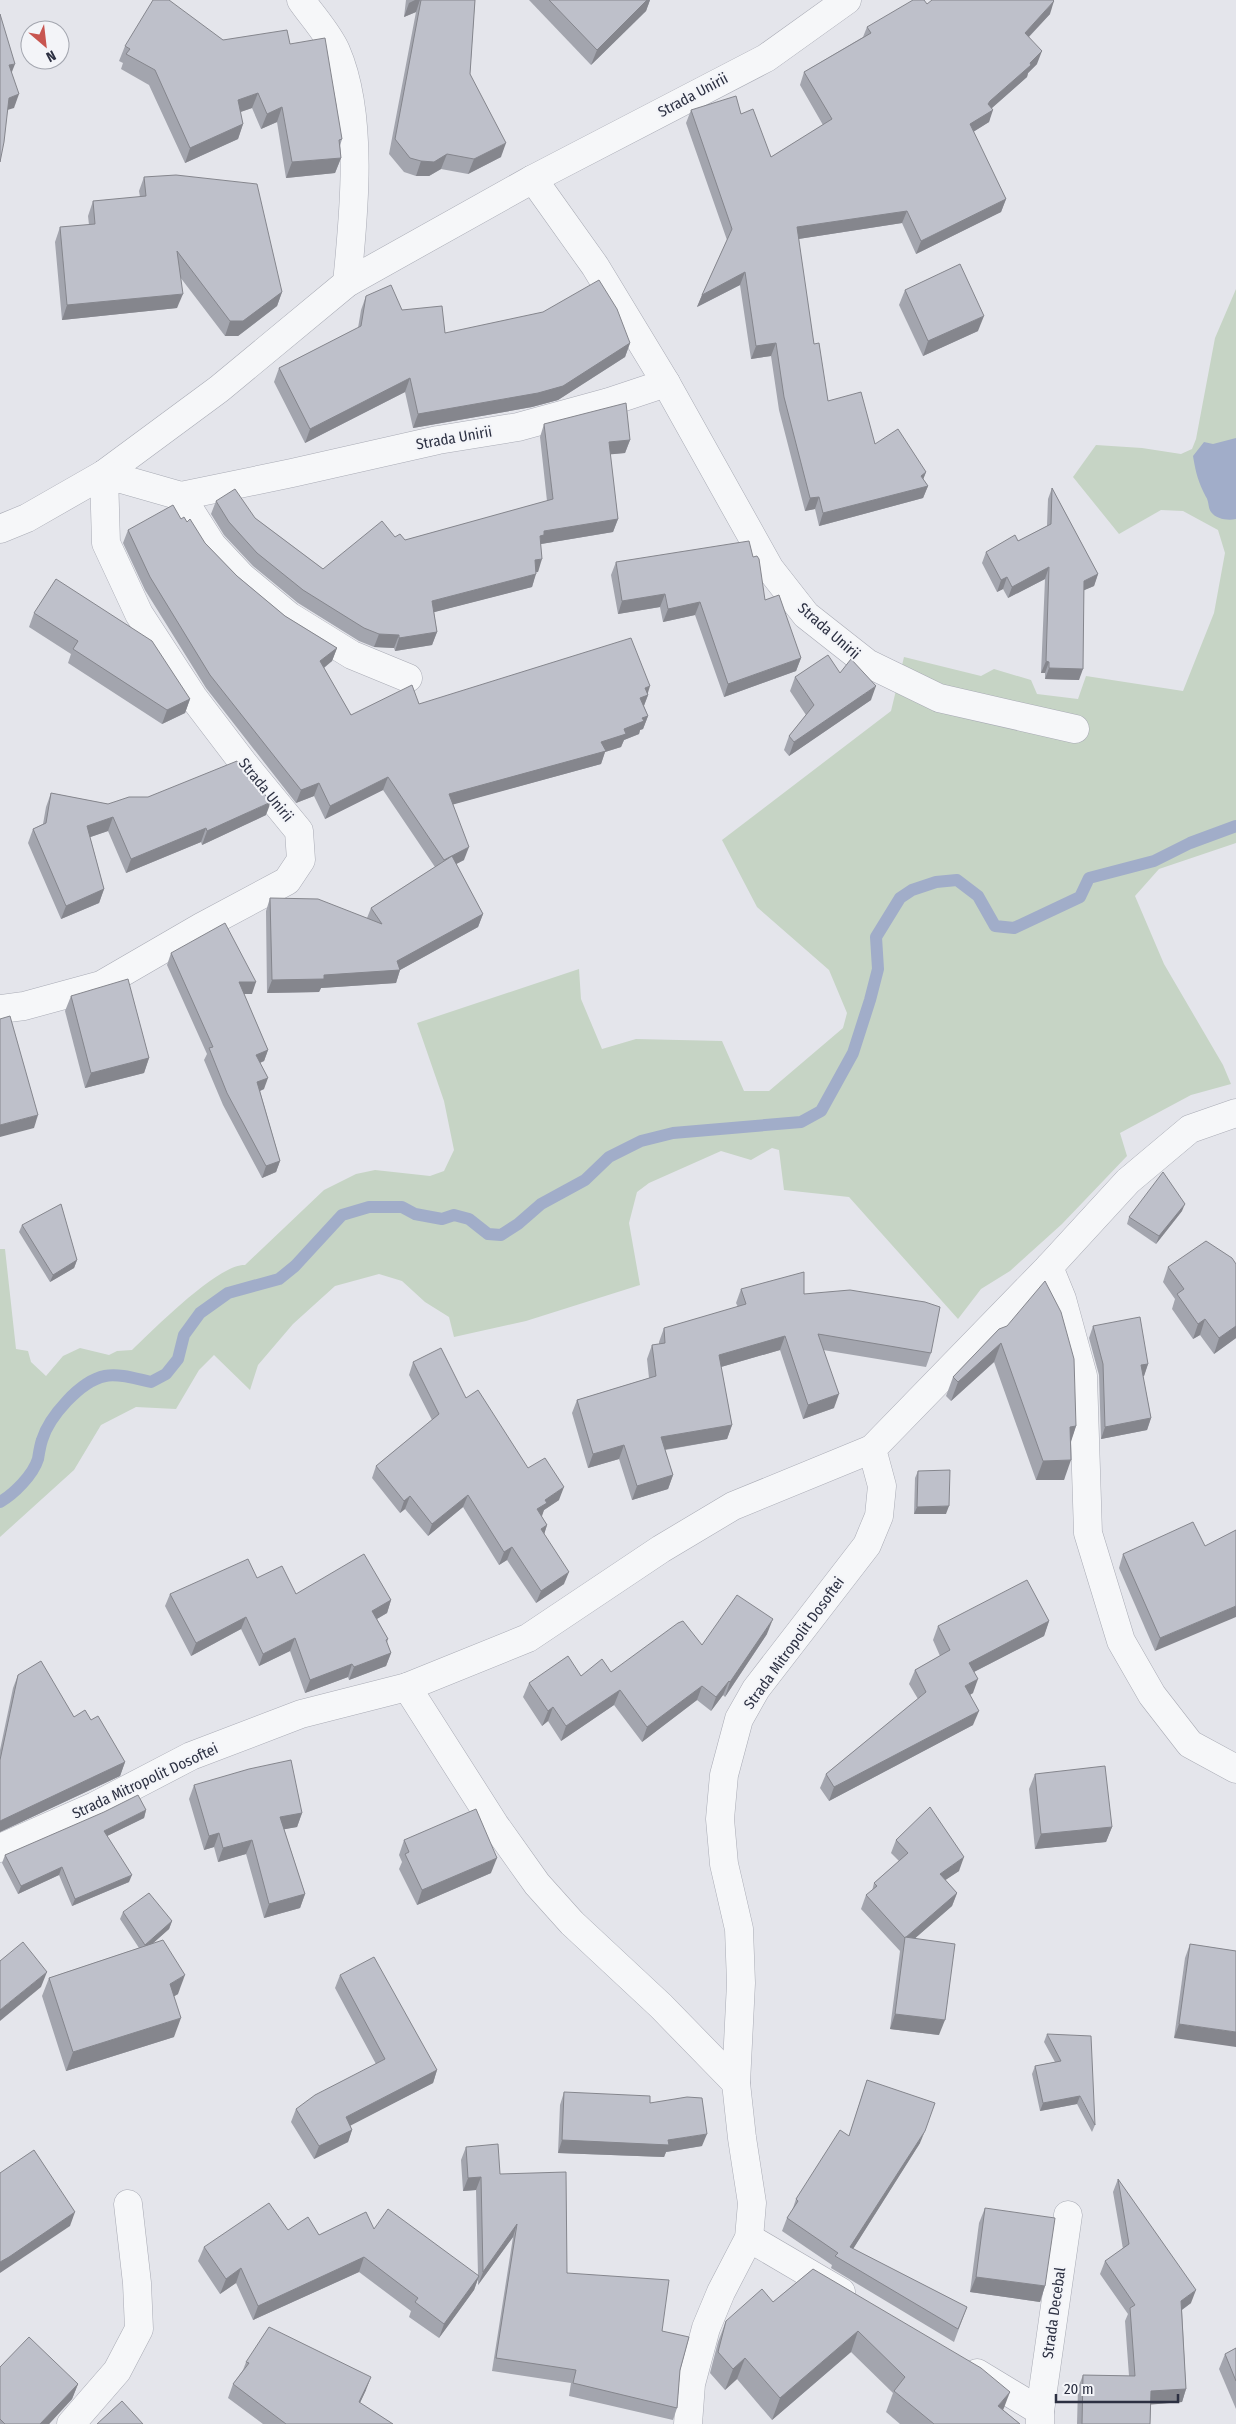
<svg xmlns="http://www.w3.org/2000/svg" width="1236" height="2424" font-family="'Fira Sans Condensed',sans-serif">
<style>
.green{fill:#c6d4c5}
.water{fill:#a1adc9}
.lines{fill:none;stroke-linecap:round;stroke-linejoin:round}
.stream{stroke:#a1adc9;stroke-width:12}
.street-casing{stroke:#a9abb5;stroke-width:29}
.street{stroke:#f6f7f9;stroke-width:28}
.wall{fill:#a3a5ae}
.shaded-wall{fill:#85868d}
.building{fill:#bec0ca;stroke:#85868d}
.labels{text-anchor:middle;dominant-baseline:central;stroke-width:4;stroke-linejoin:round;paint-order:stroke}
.street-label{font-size:15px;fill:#2c3042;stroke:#f3f4f8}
</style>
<rect width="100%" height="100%" fill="#e4e5eb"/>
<path class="green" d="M1236 289V843L1159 869 1135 896 1164 964 1223 1065 1231 1084 1191 1095 1120 1133 1127 1156 1062 1224 1010 1271 981 1289 958 1319 849 1197 784 1190 779 1150 772 1148 751 1160 721 1151 649 1183 637 1192 629 1223 640 1285 526 1321 454 1337 449 1317 425 1302 402 1281 379 1274 335 1286 293 1324 258 1365 250 1390 214 1355 199 1370 176 1409 136 1407 101 1425 74 1470 0 1537V1249H5L16 1349 28 1351 31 1362 46 1376 63 1356 80 1348 109 1355 117 1351 132 1350C153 1330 218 1264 245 1265L324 1190 356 1174 375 1170 430 1176 444 1171 454 1150 444 1101 417 1023 579 969 581 999 602 1049 636 1039 722 1041 744 1091H769L843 1028 847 1013 829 970 757 907 722 840 891 711 904 657 981 676 994 669 1031 680 1037 694 1078 699 1086 676 1183 691 1214 613 1225 553 1218 530 1183 511 1161 510 1119 534 1073 477 1096 445 1142 448 1181 454 1192 449 1196 439 1215 338Z"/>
<path class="water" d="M1236 438V519C1228 521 1216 519 1211 512 1208 508 1209 501 1206 497 1198 481 1196 474 1193 456L1204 442 1213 444Z"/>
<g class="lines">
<path class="stream" d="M0 1502C14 1494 33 1475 38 1459 39 1453 40 1446 42 1440 49 1417 80 1381 105 1376 119 1373 137 1379 151 1382L166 1374 178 1359 184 1335 200 1313 228 1293 279 1279 295 1266 342 1215 369 1207H402L415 1214 442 1219 454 1215 469 1219 488 1234 501 1235 518 1224 541 1204 585 1180 609 1157 641 1141 673 1133 801 1122 821 1111 853 1053 870 1000 878 969 876 937 900 898 912 890 936 882 957 880 978 896 995 926 1014 928 1080 897 1089 878 1154 861 1190 843 1236 826"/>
<g class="street-casing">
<g id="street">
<path d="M301 0C312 16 328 33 336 51 364 115 354 214 347 283"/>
<path d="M533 179 595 266 666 383 770 569 806 615 867 663 939 698 1075 729"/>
<path d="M181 496 212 545 242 577 289 616 352 655 408 678"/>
<path d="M0 529 27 518 104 474 219 389 347 283 533 179 766 58 847 0"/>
<path d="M0 1009 24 1006 101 985 201 927 287 881 301 860 299 831 244 764 193 697 139 614 106 543 104 474 181 496 292 473 438 440 518 427 609 402 666 383"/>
<path d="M1049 1267 1062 1299 1083 1376 1088 1533 1121 1641 1152 1695 1190 1744 1236 1769"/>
<path d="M407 1687 495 1825 537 1884 572 1923 661 2006 736 2083"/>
<path d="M0 1848 95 1806 191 1756 301 1714 407 1687 528 1638 661 1549 733 1506 872 1449"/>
<path d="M749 2238 841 2292"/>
<path d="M977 2373 1040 2411"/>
<path d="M71 2424 117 2371 139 2329 137 2283 128 2204"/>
<path d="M688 2424 691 2384 706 2328 721 2292 749 2238 752 2203 742 2138 736 2083 741 1983 739 1929 724 1864 720 1819 724 1775 739 1719 756 1689 867 1545 879 1516 882 1486 872 1449 1049 1267 1128 1181 1190 1129 1236 1113"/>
<path d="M1040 2424V2411L1068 2215"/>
</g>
</g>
<use href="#street" class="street"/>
</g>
<g class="wall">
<path d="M406 0H475L470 74 501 157 468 174 441 169 429 176H416L404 172 389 154 416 12 404 17Z"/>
<path d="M529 0H650L646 11 591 65Z"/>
<path d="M927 4 1050 14 1029 37 1037 64 1028 73 1027 77 992 108 989 122 973 132 1006 199 1001 212 916 254 902 223 798 239 814 344 828 401 875 444 926 472 923 479 928 486 923 498 819 526 815 509 805 511 779 410 771 356 751 359 740 285 697 307 702 295 727 240 686 123 691 110 741 114 771 157 823 125 800 85 804 72 863 37 867 27Z"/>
<path d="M223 40 290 44 342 139 340 146 341 158 335 173 286 178 277 122 261 129 252 108 240 112 243 124 238 139 185 163 149 85 121 69 123 63 119 61 125 46Z"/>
<path d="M144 177 282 292 277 306 238 336H225L180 277 177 308 62 320 55 242 60 227 89 225 88 216 93 201 140 197 139 191Z"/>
<path d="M905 290 978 331 923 356 899 305Z"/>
<path d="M366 296 402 310 445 333 630 343 625 357 558 400 532 407 413 428 405 392 305 443 274 382 279 368 358 328 361 310Z"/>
<path d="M544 424 630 440 625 453 610 454 618 519 613 532 541 544 538 572H536L532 587 434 612 437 632 432 645 395 651 394 648 374 647 359 641 298 603 253 566 224 535 211 514 216 501 255 518 323 569 395 537 405 540 547 501 540 437Z"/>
<path d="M1052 488 1098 574 1094 586 1084 590 1079 680 1045 679V673H1041L1045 579 1008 598 1003 589 997 592 982 563 986 552 1018 541 1047 526 1048 499Z"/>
<path d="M181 519 187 522 205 543 237 576 285 616 337 648 332 661 324 668 351 715 419 704 647 694 648 695 644 706 648 716 643 729 640 730 639 734 624 740 621 747 605 752 601 764 453 804 464 860 456 864 483 914 478 927 400 970 396 983 321 988 319 992 267 993 266 911 270 898 367 918 371 908 435 867 383 790 325 819 314 796 296 803 206 688 145 590 123 543 128 530Z"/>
<path d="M616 562 765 600 801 658 796 671 724 697 695 615 663 622 660 607 618 614 611 575Z"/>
<path d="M34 613 190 699 185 713 162 724 68 663 71 654 29 627Z"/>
<path d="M840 673 871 700 789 756 784 750 789 736 806 715 790 691 795 677Z"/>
<path d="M51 793 108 804 266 815 202 845 201 842 126 873 108 831 90 837 104 889 99 903 61 919 28 843 33 829 43 824 46 807Z"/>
<path d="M171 953 252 994H244L268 1050 264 1061 260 1063 264 1089 260 1091 280 1161 276 1172 262 1178 223 1105 204 1060 207 1054 167 965Z"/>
<path d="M71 996 149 1058 144 1073 85 1088 65 1011Z"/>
<path d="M1182 1211 1156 1244 1127 1224 1129 1217Z"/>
<path d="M22 1225 77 1260 74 1268 50 1282 19 1232Z"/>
<path d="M1236 1264V1338L1214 1354 1200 1335 1193 1339 1172 1309 1175 1299 1163 1282 1168 1267Z"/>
<path d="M741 1289 804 1294 931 1353 926 1367 823 1350 834 1408 803 1419 780 1350 721 1367 732 1425 727 1439 665 1450 673 1475 668 1489 632 1500 619 1459 588 1468 572 1413 577 1400 649 1378 647 1359 652 1345 659 1344V1342L664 1328 738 1307 736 1303Z"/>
<path d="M1093 1326 1148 1364 1144 1376H1143L1151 1418 1147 1430 1101 1439 1099 1375 1089 1338Z"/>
<path d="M999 1329 1076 1426 1070 1443 1064 1480H1036L994 1362 951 1401 946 1396 953 1377Z"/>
<path d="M413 1362 466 1398 528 1468 559 1500 544 1510 541 1516 547 1525 544 1534 564 1584 536 1603 507 1560 499 1565 463 1507 428 1536 405 1509 400 1513 372 1478 376 1466 432 1420 409 1375Z"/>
<path d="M918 1471 946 1514H914L915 1478Z"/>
<path d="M1205 1546 1155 1651 1119 1568 1123 1554Z"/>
<path d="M257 1578 296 1594 391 1600 387 1613 377 1619 388 1639 387 1643 391 1653 386 1666 349 1680 348 1677 305 1693 290 1651 259 1666 241 1629 191 1656 165 1606 170 1594Z"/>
<path d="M1049 1621 1044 1636 974 1672 973 1693 970 1695 973 1725 829 1801 820 1788 826 1774 918 1699 909 1684 915 1670 940 1656 933 1640 938 1626Z"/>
<path d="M767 1634 725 1697 723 1695 711 1711 697 1700 642 1742 614 1705 561 1741 548 1721 542 1726 523 1697 529 1683 611 1672 702 1645Z"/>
<path d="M18 1675 74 1717 91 1720 125 1762 120 1776 0 1832V1750L13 1688Z"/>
<path d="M1035 1774 1112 1827 1106 1842 1035 1849 1029 1789Z"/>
<path d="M194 1785 302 1813 297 1827 284 1829 305 1894 300 1908 264 1918 246 1854 218 1862 214 1847 204 1850 189 1799Z"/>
<path d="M146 1810 144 1818 107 1836 129 1882 72 1906 59 1875 18 1894 2 1863 5 1855Z"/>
<path d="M404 1840 491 1873 417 1905 399 1869 402 1862 399 1855Z"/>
<path d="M896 1840 959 1871 945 1880 957 1893 952 1906 915 1938 939 2035 890 2029 900 1951 861 1909 866 1895 872 1891 874 1883 899 1861 891 1853Z"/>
<path d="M123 1912 172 1921 169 1929 152 1944 178 1994 174 1996V2037L66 2071 42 1996 49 1978 139 1948 120 1919Z"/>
<path d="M1190 1944 1236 1951 1174 2038 1185 1958Z"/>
<path d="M340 1975 437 2070 433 2083 350 2125 352 2130 348 2142 314 2159 291 2122 296 2109 376 2064 335 1988Z"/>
<path d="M1047 2034 1095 2125 1092 2132 1077 2104 1040 2111 1032 2074 1035 2066 1055 2062 1044 2042Z"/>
<path d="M867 2080 920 2143 853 2249 967 2307 954 2342 831 2268 832 2265 782 2231 787 2218 792 2211 796 2199 849 2136Z"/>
<path d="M564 2092 702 2146 666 2152 664 2157 558 2153 560 2105Z"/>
<path d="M466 2147 500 2174 567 2273 662 2331 680 2370 677 2408 673 2420 569 2396 571 2383 492 2371 513 2237 478 2285V2279L474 2290 439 2338 409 2317 411 2311 359 2272 253 2320 236 2283 220 2294 198 2261 204 2247 288 2230 319 2235 374 2229 478 2275 476 2190 463 2191 461 2160Z"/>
<path d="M1118 2179 1191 2303 1182 2310 1186 2389 1182 2402 1151 2404 1150 2424H1077L1078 2388 1083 2375 1129 2376 1125 2321 1128 2314 1100 2274 1105 2261 1123 2249 1113 2192Z"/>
<path d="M985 2208 1045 2286 1040 2302 970 2292 979 2223Z"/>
<path d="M813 2269 1003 2410 1020 2424H900L886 2412 893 2393 851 2352 772 2420 737 2379 725 2390 710 2373 718 2342 726 2321 773 2302Z"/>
<path d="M1236 2348V2409L1219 2369 1225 2354Z"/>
<path d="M246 2362 366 2390 360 2403 393 2424H263L228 2398 233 2384 243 2370Z"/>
<path d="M0 2367 78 2384 72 2399 49 2424H0Z"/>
</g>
<g class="shaded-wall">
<path d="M415 0H420L416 12 404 17 409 3Z"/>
<path d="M647 0H650L646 11 591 65 597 50Z"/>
<path d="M1054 1 1050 14 1020 46 1025 33Z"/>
<path d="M1042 51 1037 64 1028 73 1027 77 985 114 993 110 989 122 965 137 970 124 990 101Z"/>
<path d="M15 64 10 77 9 65Z"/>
<path d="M258 93 252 108 232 115 238 100Z"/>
<path d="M19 94 14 108 4 111 9 98Z"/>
<path d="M282 107 277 122 261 129 267 114Z"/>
<path d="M243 124 238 139 185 163 190 148Z"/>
<path d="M506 143 501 157 468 174 474 159Z"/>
<path d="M447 154 441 169 429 176H416L421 161Z"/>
<path d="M341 158 335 173 286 178 292 162Z"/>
<path d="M1006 199 1001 212 916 254 921 241Z"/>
<path d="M907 211 902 223 792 240 797 227Z"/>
<path d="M745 272 740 285 697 307 702 295Z"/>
<path d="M282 292 277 306 238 336H225L230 321Z"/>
<path d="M183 294 177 308 62 320 67 305Z"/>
<path d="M984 316 978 331 923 356 928 341Z"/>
<path d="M630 343 625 357 558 400 532 407 413 428 418 414Z"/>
<path d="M776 343 771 356 751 359 756 346Z"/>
<path d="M410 378 405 392 305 443 310 429Z"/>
<path d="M630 440 625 453 604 455 609 442Z"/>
<path d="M926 472 921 485V476Z"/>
<path d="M928 486 923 498 819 526 823 513Z"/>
<path d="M819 497 815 509 805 511 810 498Z"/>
<path d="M618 519 613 532 541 544 540 536 544 531Z"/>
<path d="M542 559 538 572 530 573 535 560Z"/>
<path d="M1049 567 1045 579 1008 598 1012 587Z"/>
<path d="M536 574 532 587 427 614 432 601Z"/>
<path d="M1098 574 1094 586 1080 592 1084 581Z"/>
<path d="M1007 577 1003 589 997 592 1001 580Z"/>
<path d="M665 594 660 607 618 614 622 601Z"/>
<path d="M700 602 695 615 663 622 668 609Z"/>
<path d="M437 632 432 645 395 651 399 638Z"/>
<path d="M379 634 399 635 394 648 374 647Z"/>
<path d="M337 648 332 661 316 674 320 661Z"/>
<path d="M801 658 796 671 724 697 728 684Z"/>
<path d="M1046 661 1049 662 1045 673H1041Z"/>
<path d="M1049 668 1083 669 1079 680 1045 679Z"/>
<path d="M650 686 647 696 648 695 643 708 640 698 645 688Z"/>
<path d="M876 686 871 700 789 756 794 742Z"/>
<path d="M190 699 185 713 162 724 167 710Z"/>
<path d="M648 716 643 729 640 730 639 734 624 740 621 747 605 752 601 764 444 807 449 794 601 742 642 718Z"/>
<path d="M388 777 383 790 325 819 330 806Z"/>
<path d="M319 783 314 796 296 803 301 790Z"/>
<path d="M271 802 266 815 202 845 207 831Z"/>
<path d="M113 817 108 831 82 840 87 826Z"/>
<path d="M206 828 201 842 126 873 131 859Z"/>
<path d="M469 847 464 860 439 873 444 860Z"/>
<path d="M104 889 99 903 61 919 66 906Z"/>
<path d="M483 914 478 927 400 970 396 983 321 988 319 992 267 993 272 980 324 975 397 961Z"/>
<path d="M239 982H256L252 994H234Z"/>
<path d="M268 1050 264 1061 252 1066 256 1055Z"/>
<path d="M149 1058 144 1073 85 1088 91 1073Z"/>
<path d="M268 1078 264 1089 253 1094 257 1082Z"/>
<path d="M38 1115 34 1128 0 1137V1125Z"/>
<path d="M280 1161 276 1172 262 1178 266 1166Z"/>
<path d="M1185 1204 1182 1211 1156 1244 1159 1236Z"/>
<path d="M77 1260 74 1268 50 1282 53 1275Z"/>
<path d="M1205 1319 1200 1335 1193 1339 1198 1324Z"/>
<path d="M1236 1326V1338L1214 1354 1219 1338Z"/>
<path d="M785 1336 780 1350 714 1369 719 1355Z"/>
<path d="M1001 1343 994 1362 951 1401 958 1382Z"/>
<path d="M1148 1364 1144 1376 1137 1377 1141 1365Z"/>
<path d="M839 1394 834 1408 803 1419 808 1405Z"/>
<path d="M1151 1418 1147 1430 1101 1439 1105 1427Z"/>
<path d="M732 1425 727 1439 656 1451 661 1437Z"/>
<path d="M1076 1426 1070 1445V1427Z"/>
<path d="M624 1445 619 1459 588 1468 593 1454Z"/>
<path d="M1071 1460 1064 1480H1036L1043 1461Z"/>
<path d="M673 1475 668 1489 632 1500 637 1486Z"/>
<path d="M564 1487 559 1500 544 1510 542 1516 533 1522 537 1509 545 1500Z"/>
<path d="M468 1495 463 1507 428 1536 432 1524Z"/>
<path d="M410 1496 405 1509 400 1513 404 1501Z"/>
<path d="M949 1506 946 1514H914L917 1507Z"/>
<path d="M547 1525 543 1538 541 1529Z"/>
<path d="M512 1547 507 1560 499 1565 504 1552Z"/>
<path d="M569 1572 564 1584 536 1603 541 1591Z"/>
<path d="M391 1600 387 1613 368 1624 372 1611Z"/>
<path d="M1236 1606V1617L1155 1651 1160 1638Z"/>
<path d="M246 1617 241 1629 191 1656 196 1643Z"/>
<path d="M773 1619 767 1634 725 1697 730 1682Z"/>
<path d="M1049 1621 1044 1636 964 1677 969 1663Z"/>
<path d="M295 1638 290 1651 259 1666 263 1654Z"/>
<path d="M391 1653 386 1666 349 1680 354 1667Z"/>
<path d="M352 1664 348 1677 305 1693 310 1680Z"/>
<path d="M978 1679 973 1693 960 1700 965 1686Z"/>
<path d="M729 1681 723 1695 711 1711 716 1697Z"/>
<path d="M702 1686 697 1700 642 1742 647 1727Z"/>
<path d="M620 1690 614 1705 561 1741 566 1726Z"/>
<path d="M553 1707 548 1721 542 1726 548 1711Z"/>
<path d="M979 1711 973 1725 829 1801 834 1787Z"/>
<path d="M125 1762 120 1776 0 1832V1821Z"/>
<path d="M146 1810 144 1818 101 1839 104 1831Z"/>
<path d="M302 1813 297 1827 275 1831 280 1817Z"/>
<path d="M1112 1827 1106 1842 1035 1849 1041 1834Z"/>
<path d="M219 1833 214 1847 204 1850 209 1836Z"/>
<path d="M252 1840 246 1854 218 1862 223 1848Z"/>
<path d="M964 1857 959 1871 935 1887 940 1874Z"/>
<path d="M497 1858 491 1873 417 1905 422 1890Z"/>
<path d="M62 1867 59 1875 18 1894 21 1886Z"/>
<path d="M132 1875 129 1882 72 1906 75 1899Z"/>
<path d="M957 1893 952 1906 904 1948 905 1938Z"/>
<path d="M305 1894 300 1908 264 1918 269 1904Z"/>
<path d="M172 1921 169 1929 142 1953 145 1945Z"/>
<path d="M47 1972 41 1987 0 2021V2010Z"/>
<path d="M185 1975 178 1994 163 2003 170 1984Z"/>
<path d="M895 2014 945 2020 939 2035 890 2029Z"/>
<path d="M181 2018 174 2037 66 2071 73 2052Z"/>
<path d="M1179 2024 1236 2032V2047L1174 2038Z"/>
<path d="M437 2070 433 2083 342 2130 346 2117Z"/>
<path d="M1080 2096 1077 2104 1040 2111 1043 2103Z"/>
<path d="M352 2130 348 2142 314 2159 319 2146Z"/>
<path d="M925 2131 920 2143 846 2260 850 2247Z"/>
<path d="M707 2134 702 2146 666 2152 664 2157 558 2153 562 2140H668Z"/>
<path d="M481 2177 476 2190 463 2191 468 2178Z"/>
<path d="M75 2212 70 2226 0 2273V2262Z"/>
<path d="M517 2224 513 2237 478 2285 483 2272Z"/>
<path d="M364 2257 359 2272 253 2320 258 2306Z"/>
<path d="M241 2268 236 2283 220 2294 226 2279Z"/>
<path d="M479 2276 474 2290 439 2338 444 2324Z"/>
<path d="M976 2277 1045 2286 1040 2302 970 2292Z"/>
<path d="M1196 2290 1191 2303 1176 2314 1181 2301Z"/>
<path d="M858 2331 851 2352 772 2420 780 2398Z"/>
<path d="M745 2358 737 2379 725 2390 733 2369Z"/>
<path d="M371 2377 366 2390 354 2415 359 2402Z"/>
<path d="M78 2384 72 2399 49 2424H40Z"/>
<path d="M1186 2389 1182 2402 1146 2405 1151 2391Z"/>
<path d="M1010 2392 1002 2413 998 2406Z"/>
</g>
<g class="building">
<path d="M153 0H169L223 40 287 30 290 44 325 38 342 139 339 140 341 158 292 162 282 107 267 114 258 93 238 100 243 124 190 148 155 70 126 54 130 49 125 46Z"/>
<path d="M421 0H475L470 74 506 143 474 159 447 154 434 162 421 161 410 158 395 139Z"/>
<path d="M549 0H647L597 50Z"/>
<path d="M913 0H924L927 4 932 0H1053L1054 1 1025 33 1042 51 1030 63 1031 65 990 101 988 104 993 110 970 124 1006 199 921 241 907 211 797 227 814 344 819 343 828 401 861 392 875 444 898 429 926 472 921 476 928 486 823 513 819 497 810 498 784 397 776 343 756 346 745 272 702 295 732 229 691 110 736 96 741 114 753 109 771 157 832 119 804 72 871 33 867 27Z"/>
<path d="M0 14 15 64 9 65 19 94 9 98 4 142 0 162Z"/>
<path d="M176 175 257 184 282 292 243 321H230L177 251 183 294 67 305 60 227 95 224 93 201 146 196 144 177Z"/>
<path d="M960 264 984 316 928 341 905 290Z"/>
<path d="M599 280 617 309 630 343 563 386 538 393 418 414 410 378 310 429 279 368 361 326 366 296 391 285 402 310 442 306 445 333 543 312Z"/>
<path d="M626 403 630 440 609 442 618 519 544 531V535L540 536 542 559 535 560 536 574 432 601 437 632 399 638V635L379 634 364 628 303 590 257 553 229 522 216 501 235 489 255 518 323 569 382 521 395 537 400 534 405 540 553 499 544 424Z"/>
<path d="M1052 488 1098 574 1084 581 1083 669 1049 668V662L1046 661 1049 567 1012 587 1007 577 1001 580 986 552 1015 535 1018 541 1051 524Z"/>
<path d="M173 505 181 519 184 517 187 522 190 519 205 543 237 576 285 616 337 648 320 661 351 715 412 685 419 704 631 638 650 686 645 688 648 695 640 698 648 716 642 718 644 721 624 729 626 734 601 742 606 751 449 794 469 847 444 860 388 777 330 806 319 783 301 790 210 675 150 577 128 530Z"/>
<path d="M749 541 753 557 757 556 759 559 765 600 779 595 801 658 728 684 700 602 668 609 665 594 622 601 616 562Z"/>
<path d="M56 579 152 641 190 699 167 710 73 649 78 641 34 613Z"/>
<path d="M828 655 840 673 851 659 876 686 794 742 789 736 814 705 795 677Z"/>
<path d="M237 761 271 802 207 831 206 828 131 859 113 817 87 826 104 889 66 906 33 829 46 823 51 793 108 804 129 797H148Z"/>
<path d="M452 856 483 914 397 961 400 970 324 975V979L272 980 270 898 318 899 382 924 371 908Z"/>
<path d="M225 923 256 982H239L268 1050 256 1055 268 1078 257 1082 280 1161 266 1166 227 1093 209 1048 213 1047 171 953Z"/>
<path d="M128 979 149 1058 91 1073 71 996Z"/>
<path d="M10 1016 38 1115 0 1125V1019Z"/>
<path d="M1163 1172 1185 1204 1159 1236 1129 1217Z"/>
<path d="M61 1204 77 1260 53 1275 22 1225Z"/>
<path d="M1206 1241 1232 1258 1236 1264V1326L1219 1338 1205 1319 1198 1324 1177 1294 1184 1289 1168 1267Z"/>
<path d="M804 1272V1294L850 1290 925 1302 940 1307 931 1353 818 1334 839 1394 808 1405 785 1336 719 1355 732 1425 661 1437 673 1475 637 1486 624 1445 593 1454 577 1400 656 1376 652 1345 665 1343 664 1328 746 1304 741 1289Z"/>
<path d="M1045 1281 1061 1312 1074 1359 1076 1426 1070 1427 1071 1460 1043 1461 1001 1343 958 1382 953 1377 999 1329 1007 1326Z"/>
<path d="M1140 1317 1148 1364 1141 1365 1151 1418 1105 1427 1103 1364 1093 1326Z"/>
<path d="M441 1348 466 1398 478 1390 528 1468 545 1458 564 1487 545 1500 547 1503 537 1509 547 1525 541 1529 569 1572 541 1591 512 1547 504 1552 468 1495 432 1524 410 1496 404 1501 376 1466 439 1414 413 1362Z"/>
<path d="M950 1470 949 1506 917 1507 918 1471Z"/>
<path d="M1193 1522 1205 1546 1236 1530V1606L1160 1638 1123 1554Z"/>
<path d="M364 1554 391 1600 372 1611 388 1639 386 1640 391 1653 354 1667 352 1664 310 1680 295 1638 263 1654 246 1617 196 1643 170 1594 248 1559 257 1578 282 1566 296 1594Z"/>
<path d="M1027 1580 1049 1621 969 1663 978 1679 965 1686 979 1711 834 1787 826 1774 926 1692 915 1670 950 1650 938 1626Z"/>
<path d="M737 1595 773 1619 730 1682 729 1681 716 1697 702 1686 647 1727 620 1690 566 1726 553 1707 548 1711 529 1683 568 1656 581 1676 602 1659 611 1672 678 1623 683 1621 702 1645Z"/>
<path d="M41 1661 74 1717 85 1710 91 1720 98 1716 125 1762 0 1821V1760L18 1675Z"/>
<path d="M291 1760 302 1813 280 1817 305 1894 269 1904 252 1840 223 1848 219 1833 209 1836 194 1785 249 1769Z"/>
<path d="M1105 1766 1112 1827 1041 1834 1035 1774Z"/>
<path d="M138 1795 146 1810 104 1831 132 1875 75 1899 62 1867 21 1886 5 1855 104 1812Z"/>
<path d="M930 1807 964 1857 940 1874 957 1893 905 1938 866 1895 877 1886 874 1883 908 1853 896 1840Z"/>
<path d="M476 1809 497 1858 422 1890 405 1854 409 1852 404 1840Z"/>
<path d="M149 1893 172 1921 145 1945 123 1912Z"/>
<path d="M905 1937 955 1944 945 2020 895 2014Z"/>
<path d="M163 1940 185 1975 170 1984 181 2018 73 2052 49 1978Z"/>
<path d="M23 1942 47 1972 0 2010V1961Z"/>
<path d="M1190 1944 1236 1951V2032L1179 2024Z"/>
<path d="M374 1957 437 2070 346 2117 352 2130 319 2146 296 2109 315 2095 385 2059 340 1975Z"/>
<path d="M1047 2034 1091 2036 1095 2125 1080 2096 1043 2103 1035 2066 1061 2061Z"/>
<path d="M867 2080 935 2103 925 2131 850 2247 967 2307 958 2329 835 2256 838 2253 787 2218 798 2201 796 2199 840 2130 849 2136Z"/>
<path d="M564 2092 650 2096V2103L687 2097 702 2098 707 2134 668 2140 669 2145 562 2140Z"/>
<path d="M498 2144 500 2174 566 2172 567 2273 669 2280 662 2331 689 2337 680 2370 677 2408 573 2383 576 2370 496 2358 517 2224 483 2272 481 2177 468 2178 466 2147Z"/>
<path d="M34 2150 75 2212 9 2257 0 2262V2173Z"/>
<path d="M1118 2179 1196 2290 1181 2301 1186 2389 1151 2391 1150 2424H1082L1083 2375 1135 2376 1130 2308 1135 2305 1105 2261 1129 2244Z"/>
<path d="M269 2203 288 2230 308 2217 319 2235 366 2212 374 2229 388 2209 479 2276 444 2324 415 2302 418 2298 364 2257 258 2306 241 2268 226 2279 204 2247Z"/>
<path d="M985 2208 1055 2218 1045 2286 976 2277Z"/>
<path d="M813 2269 981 2368 1010 2392 998 2406 1020 2424H934L894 2391 905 2377 858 2331 780 2398 745 2358 733 2369 718 2352 726 2321 762 2289 773 2302Z"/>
<path d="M269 2327 371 2377 359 2402 393 2424H286L233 2384 249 2363 246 2362Z"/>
<path d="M29 2337 78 2384 40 2424H5L0 2419V2367Z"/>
<path d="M1236 2348V2381L1225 2354Z"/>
<path d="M122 2401 143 2424H97Z"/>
</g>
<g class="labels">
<g class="street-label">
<text transform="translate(693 95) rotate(-28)">Strada Unirii</text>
<text transform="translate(454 438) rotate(-10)">Strada Unirii</text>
<text transform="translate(829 631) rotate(41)">Strada Unirii</text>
<text transform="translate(266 790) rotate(51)">Strada Unirii</text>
<text transform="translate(794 1643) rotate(-54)">Strada Mitropolit Dosoftei</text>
<text transform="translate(145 1781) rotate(-25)">Strada Mitropolit Dosoftei</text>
<text transform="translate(1054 2313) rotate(-82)">Strada Decebal</text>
</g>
</g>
<g transform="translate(45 45) rotate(152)"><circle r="24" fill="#f3f4f8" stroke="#a3a6af"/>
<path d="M0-4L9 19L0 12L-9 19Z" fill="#c85550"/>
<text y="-8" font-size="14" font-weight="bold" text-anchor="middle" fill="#2c3042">N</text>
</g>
<path d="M1056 2394v8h122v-8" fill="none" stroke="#2c3042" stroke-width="2.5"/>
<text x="1064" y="2394" font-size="15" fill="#2c3042" stroke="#f3f4f8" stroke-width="4" paint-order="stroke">20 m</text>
</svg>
